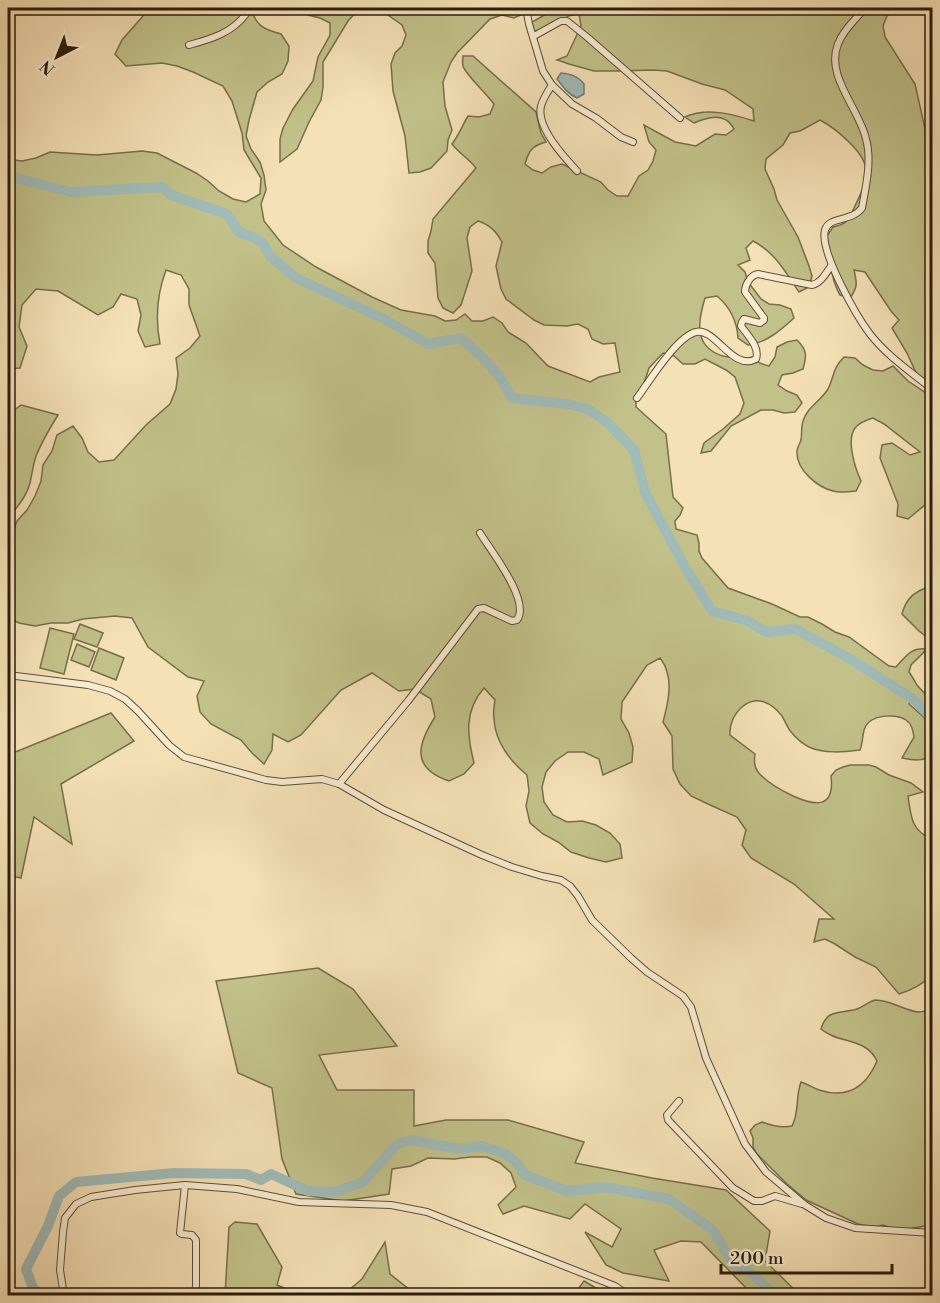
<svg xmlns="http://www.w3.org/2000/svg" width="940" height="1303" font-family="'Libre Bodoni',serif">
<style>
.green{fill:#c2c189;stroke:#766e4c;stroke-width:1.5}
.water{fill:#a0bbb8;stroke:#717b74;stroke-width:1.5}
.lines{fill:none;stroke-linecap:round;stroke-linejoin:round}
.river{stroke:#a0bbb8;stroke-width:10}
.street-casing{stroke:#5e4d38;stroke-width:8}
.street{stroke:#f8ecd0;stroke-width:6}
</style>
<rect width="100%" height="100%" fill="#f5e1b6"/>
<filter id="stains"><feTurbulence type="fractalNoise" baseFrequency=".00333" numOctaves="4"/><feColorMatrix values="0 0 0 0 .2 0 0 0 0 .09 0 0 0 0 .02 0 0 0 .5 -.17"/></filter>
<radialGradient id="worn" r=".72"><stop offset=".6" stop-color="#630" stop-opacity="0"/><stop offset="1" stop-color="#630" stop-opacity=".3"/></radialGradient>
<g class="green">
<path d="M150 8H251C256 26 263 29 281 34L289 46 288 61 282 74 268 82 257 92 249 120 246 136 251 149 260 162 264 175 266 190 261 204 264 221 283 245 316 267 372 297 401 310 435 316 445 321 456 320 465 314 472 321H483L493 317 502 323 508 332 526 343 548 366 590 382 599 377 620 372 615 343 603 344 592 339 588 329 578 324 567 326 544 325 534 320 506 299 501 289 496 266 502 242C496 231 490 225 478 221L470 227 467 238 472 271 461 305 453 313 443 308 438 298 435 263 428 253V241L431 231 433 219 476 168C469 159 459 153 452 144 459 135 462 126 468 116L479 117 490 114 494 104C487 94 465 74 463 66 462 62 463 59 463 56H473L536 112 541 133 546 142C532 146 529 150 525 164L533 170 542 173 551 167 562 164 601 182 608 190 617 196H628L639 176 648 170 653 161 656 150 649 142 644 125 675 142 696 146 715 134 726 135 734 129C732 126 730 122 726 120 717 114 704 119 694 123L685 117C707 107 732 114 754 121L753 109 725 90 702 84 667 71 654 70 617 71H594L569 64 557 60 567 56 581 26 579 14 568 16C555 32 546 29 528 32L532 22 550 12 547 8H897L887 16 883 26 885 37 915 84 932 160V384L917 375 907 353 892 328 899 320 891 311 865 272 854 270C857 283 858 287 850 298L840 295C829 276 831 256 827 236L833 227C848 224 849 219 855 206 860 195 867 183 866 170 865 152 835 128 820 120L800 131 790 133 783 145 766 159 765 169 774 189 777 200 798 237 809 266 812 276 809 287 799 292C786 273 775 252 753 241L746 248 750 260 738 265 745 272 748 282 761 299 769 304 780 305 791 309 794 318C781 330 766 343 748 345L738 338C737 321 730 307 717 296L705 298C698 321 693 347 723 356 731 358 739 357 747 358 754 360 761 364 769 366L775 357 777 347 787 342 797 340C807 350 807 355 803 369L793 373 782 375 778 385 787 391 797 395 802 403 795 412 784 413 773 410H761L731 426 711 451 701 453 704 443 723 429 740 414 744 403 735 377 726 370 705 359 695 364H683L674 356 663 353 649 368 642 389 636 396V407L666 434 673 497 683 508 680 515 675 521 676 529 697 535 699 543V551L702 558 728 588 772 604 800 617H808L822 624 835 632 849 637 889 666 896 667C906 656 911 647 927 649L911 665 909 672C912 676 914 680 917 685 923 693 932 697 932 709 924 709 919 705 913 699L909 704 926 719 932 721V755C924 762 912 760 902 758L914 737C913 731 912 724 906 720 897 714 877 715 869 722 861 729 864 741 860 750 844 752 824 754 809 747 803 744 796 738 791 732 787 727 785 721 782 716 772 703 756 694 742 707 734 714 729 725 730 735L755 754C754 760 754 767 758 772 767 783 780 790 793 796 815 806 835 809 831 776L836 770 843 767 850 765H869L876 767 889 775 911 783 923 792 908 796C911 816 911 831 932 839V975C923 984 912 990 899 994L876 967 855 957 835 944 825 939 814 942 819 919H834L794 884 751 858 742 845 746 830 737 817 708 804 691 796 680 784 673 769 672 736 663 722C667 707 672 687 667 672 666 667 663 662 660 658L647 665 622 702 621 719 629 733 633 747 632 762 603 775 599 759 584 752H568L555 761 546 772 542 787 544 802 553 815 567 822 582 821 596 825 610 833 620 844 622 858 606 862 589 858 571 852 558 842 543 834 530 823 526 806 529 791 527 775C511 762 495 742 494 719 493 713 494 706 495 700L484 688C464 711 467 735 474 763L464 774 449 781C411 768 417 745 435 717L431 699 415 689 399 691 372 673 341 690 301 735 288 742 273 734 272 750 264 764 252 753 241 740 211 724 200 712 197 696 204 681 188 677 148 647 132 618 115 616 83 619 68 623H51L35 626 19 623 8 618V546L17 521 27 510 35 496 41 481 43 465 52 451 57 435 73 426 82 438 88 452 99 462 114 460 146 425 170 404 176 389 178 374 176 358 190 348 200 336 189 305V289L181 275 166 270C157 294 155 318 160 344L145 347 138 331 141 315 137 299 121 294 113 307 98 315 58 291 36 289 22 305 19 327 27 346 20 368 8 369V159L22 161 36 158 50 152 97 155 142 151 157 153 196 173 208 181 219 191 233 199 246 202 260 194 261 178 244 150 242 133 232 101 223 86 193 72 177 66 162 63 126 66 115 54 122 40Z"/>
<path d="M302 8H360L348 21 323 62V87L321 100 309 122 297 149 280 162V139L283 128 293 109 313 81 318 57 330 35V23L320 18 308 15Z"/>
<path d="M378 8H536L514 18 502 15 490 19 457 53 451 62 443 82 445 106 452 130 448 140 447 151 431 168 420 172 409 173 405 136 393 91 391 64 395 53 402 46 406 35 402 25Z"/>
<path d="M844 357 855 358 863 365 873 370 883 371 893 366 908 381 932 397V501C923 505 916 513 908 519L897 516 898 504 880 458 882 445 892 443 910 455 920 452 884 424 873 418C866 420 860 422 855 428 846 440 855 468 861 481L856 491C848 492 840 493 833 491 817 487 797 470 797 453 796 448 800 444 801 440 802 434 801 427 803 421 807 407 821 401 828 389 835 375 832 369 844 357Z"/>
<path d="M21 405 58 415C50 428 42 441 36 456 33 465 32 474 30 483 27 496 17 508 8 518V412L9 414Z"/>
<path d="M932 585V641L919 631 902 614C907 596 915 592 932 585Z"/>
<path d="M80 624 103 633 97 647 74 639Z"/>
<path d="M50 628 74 634 64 674 40 668Z"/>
<path d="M77 644 95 652 89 667 71 660Z"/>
<path d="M99 648 124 658 116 680 91 670Z"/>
<path d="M111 713 134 741 61 784 72 844 34 817 21 878 8 875V755Z"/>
<path d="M318 968 353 989 397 1046 319 1055 337 1090H414V1126L446 1120H508L584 1142 575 1163 652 1178 726 1190 770 1231 765 1261 800 1295H753L701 1242 681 1241 654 1250 669 1281 623 1273 606 1265 585 1232 612 1247 621 1229 585 1204 570 1219 524 1206 503 1214 498 1205 516 1187 511 1173 500 1163 487 1157H471L454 1159 428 1158 411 1166 392 1169 389 1194 343 1201 296 1194 282 1159 272 1088 238 1073 216 981Z"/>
<path d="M875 1000C891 1000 903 1010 918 1012 923 1012 927 1010 932 1010V1225L907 1229 891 1228 883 1225 874 1227 858 1224 806 1200 787 1184 757 1154 753 1147V1138L750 1131 755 1125 762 1122C772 1126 782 1128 792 1126 800 1110 795 1098 801 1082 808 1084 813 1088 819 1090 847 1099 866 1087 877 1061 866 1037 838 1044 821 1029 827 1008 841 1014 857 1009 863 1007 868 1002 875 1000Z"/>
<path d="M235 1222 257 1224 282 1267 277 1285 301 1295H225L229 1227Z"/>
<path d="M385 1242 390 1274 409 1289 430 1295H343L362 1279Z"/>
<path d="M584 1281 608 1295H574Z"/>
</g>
<path class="water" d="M561 73C571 74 578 76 584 84V94L577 98C568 94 563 87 557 79Z"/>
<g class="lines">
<g class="river">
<path d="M8 176 71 192 162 187 171 195 227 214 239 232 255 238 263 243 270 256 296 278 384 319 428 344 461 338 486 361 499 376 512 398 568 404 588 409 608 423 634 450 645 492 685 567 712 611 748 621 766 632 796 629 852 660 913 699 932 718"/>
<path d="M43 1296 33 1288 26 1269 48 1226 59 1196 76 1182 174 1173 246 1174 261 1180 271 1174 308 1191 335 1192 363 1182 397 1144 412 1140 459 1149 482 1146 506 1154 516 1162 525 1175 567 1191 605 1187 669 1199 713 1230 733 1264 747 1269 775 1296"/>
</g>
<g class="street-casing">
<g id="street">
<path d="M208 8 215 10 223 8"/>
<path d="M526 8 529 24 543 71 552 85 572 104 596 118 621 137 633 142"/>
<path d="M865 8C856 19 843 30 838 44 825 76 859 108 866 139 872 160 866 186 862 208 852 222 829 216 825 230 819 251 857 317 870 334 887 356 911 372 932 389"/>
<path d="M534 36 561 21H567L587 37 680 118"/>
<path d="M189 45C211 39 232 33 246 14V10L243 8"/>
<path d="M552 85C548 91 543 99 541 106 536 127 564 157 577 171"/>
<path d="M637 398C649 382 677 336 696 332 715 327 733 372 756 359 760 347 748 336 741 326L742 322 744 319 760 323 764 320V318L745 292C745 284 751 275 758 274L812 285C821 283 826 273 831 266"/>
<path d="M8 675 88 685 110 691 125 699 138 711 169 745 184 757 266 780 282 782 322 779 339 784 384 810 482 855 512 867 542 876 561 880 570 886 578 896 592 920 631 958 647 972 683 996 691 1007 706 1058 745 1144 766 1172 805 1205 826 1218 855 1228 932 1233"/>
<path d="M339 784 408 701 478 609 484 608 512 621 517 620C531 601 491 551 480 533"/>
<path d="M679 1101 667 1115 668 1120 733 1188 738 1191 754 1201H762L775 1196 802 1204"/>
<path d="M185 1185 180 1233 182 1234 192 1235 196 1240V1285L195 1296"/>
<path d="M64 1296 60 1270 63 1232 65 1218 76 1204 91 1197 135 1190 185 1185 237 1189 299 1202 391 1205 427 1212 615 1286 630 1296"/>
</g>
</g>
<use href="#street" class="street"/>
</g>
<rect width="940" height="1303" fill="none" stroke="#f5e1b6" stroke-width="30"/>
<rect x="9" y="9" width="922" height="1285" fill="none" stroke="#2b1c0e" stroke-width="3"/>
<rect x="15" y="15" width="910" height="1273" fill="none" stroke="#2b1c0e" stroke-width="1.5"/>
<g transform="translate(57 57) rotate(222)" stroke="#f8ecd0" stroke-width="4.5" paint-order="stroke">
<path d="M0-4.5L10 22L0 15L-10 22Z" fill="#2b1c0e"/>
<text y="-9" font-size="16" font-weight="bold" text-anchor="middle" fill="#2b1c0e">N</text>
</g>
<path d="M721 1264v9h171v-9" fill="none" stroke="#2b1c0e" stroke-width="3"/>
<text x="730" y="1264" font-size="18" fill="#2b1c0e" stroke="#f8ecd0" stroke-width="4.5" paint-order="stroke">200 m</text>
<rect width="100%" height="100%" filter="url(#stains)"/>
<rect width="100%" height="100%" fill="url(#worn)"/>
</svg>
